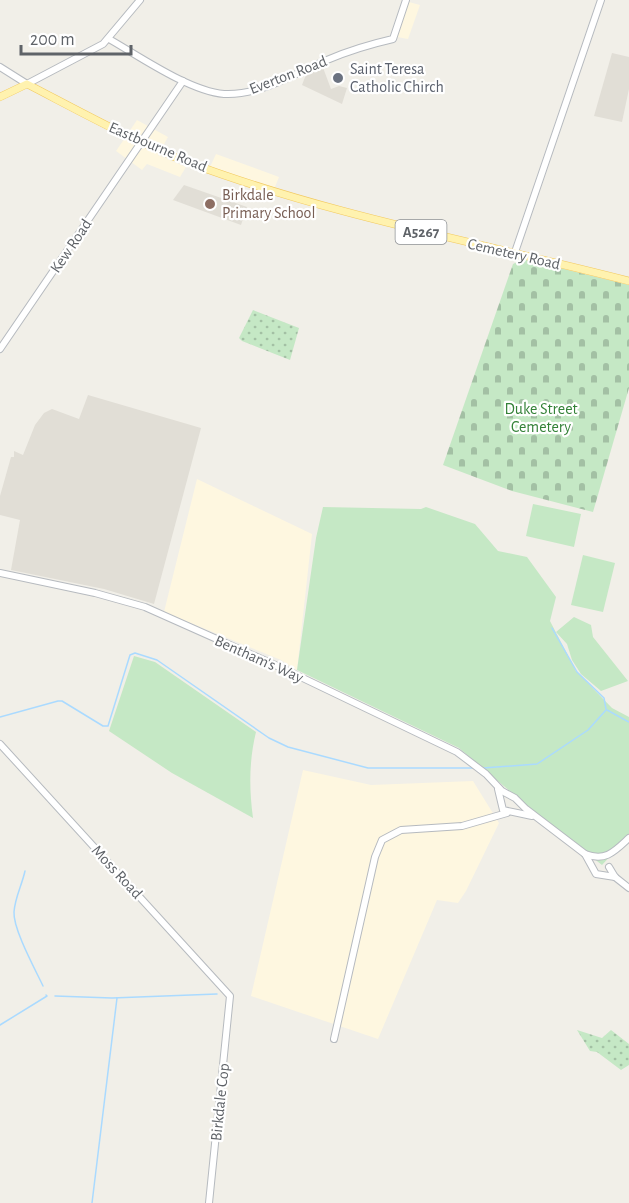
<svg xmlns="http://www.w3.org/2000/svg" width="629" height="1203" font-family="'Alegreya Sans',sans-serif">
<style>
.commercial{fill:#fef7e0}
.education{fill:#e1ded6}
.grass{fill:url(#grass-dots)}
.cemetery{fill:url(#cemetery-stones)}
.green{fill:#c5e8c5}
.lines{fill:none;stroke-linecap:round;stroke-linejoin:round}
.stream{stroke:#aadaff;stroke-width:1.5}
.secondary-casing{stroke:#b6babf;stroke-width:8}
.primary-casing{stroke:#f2c960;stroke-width:8}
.secondary{stroke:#fff;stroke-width:6}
.primary{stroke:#fff2af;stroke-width:7}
.worship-dot{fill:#6b7280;stroke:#fff;stroke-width:2}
.education-dot{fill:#8d6e63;stroke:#fff;stroke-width:2}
.labels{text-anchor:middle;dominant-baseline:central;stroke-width:4.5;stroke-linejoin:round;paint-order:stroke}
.shield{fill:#fff;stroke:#8f9295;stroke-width:1.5}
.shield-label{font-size:15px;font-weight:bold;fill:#5f6368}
.worship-label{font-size:16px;fill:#5b616d;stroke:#fff;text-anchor:start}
.street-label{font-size:16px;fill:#5f6368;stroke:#fff}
.education-label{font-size:16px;fill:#785e54;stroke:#fff;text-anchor:start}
.park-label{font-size:16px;fill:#348238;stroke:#fff}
</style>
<defs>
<pattern id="grass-dots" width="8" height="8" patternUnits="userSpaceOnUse" patternTransform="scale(1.5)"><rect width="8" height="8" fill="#c5e8c5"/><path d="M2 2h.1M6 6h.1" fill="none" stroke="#a3c0a4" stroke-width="1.8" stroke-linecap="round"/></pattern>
<pattern id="cemetery-stones" width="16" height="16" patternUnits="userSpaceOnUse" patternTransform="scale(1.5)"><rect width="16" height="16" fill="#c5e8c5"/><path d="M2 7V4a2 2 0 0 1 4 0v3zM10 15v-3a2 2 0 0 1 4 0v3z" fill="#a3c0a4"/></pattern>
</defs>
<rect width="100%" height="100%" fill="#f1efe8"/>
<g class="commercial">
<path d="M409 2 420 5 408 39 397 37Z"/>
<path d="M137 120 168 137 158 155 186 167 180 177 147 164 142 170 116 151Z"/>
<path d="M216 154 279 177 275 187 264 186 210 167Z"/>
<path d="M197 479 312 534 297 670 281 660 164 612Z"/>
<path d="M303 770 371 785 473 781 499 823 466 891 458 903 437 900 378 1039 251 996Z"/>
</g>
<g class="education">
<path d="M612 53 629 57V89L622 122 594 116Z"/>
<path d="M322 65 331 89 339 86 347 88 342 104 302 85 307 72Z"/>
<path d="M184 185 247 207 241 225 173 200Z"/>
<path d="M88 395 201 428 154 604 104 589 11 570 20 520 0 515V496L11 457H14V451L23 455 35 425 44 413 52 409 79 419Z"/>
</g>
<g class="grass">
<path d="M253 310 299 328 290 360 242 341 239 338Z"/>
<path d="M577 1030 602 1038 611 1030 629 1044V1065L621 1070 597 1052 590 1051Z"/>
</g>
<path class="cemetery" d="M523 259 629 285V388L593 512 512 491 443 465 513 264Z"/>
<g class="green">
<path d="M533 504 581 514 574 547 526 536Z"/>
<path d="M323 507 421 509 426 507 475 524 498 551 527 557 556 597 550 621 576 671 612 708 629 717V836L602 865 532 810 459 748 297 670 316 538Z"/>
<path d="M583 555 615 563 603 612 571 605Z"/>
<path d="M574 617 591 625 593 637 628 681 601 691 581 674 572 660 567 644 556 632Z"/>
<path d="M134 656 155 662 256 732C249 761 249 788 253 818L172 773 109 731Z"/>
</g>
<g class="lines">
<g class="stream">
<path d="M552 628 577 672 604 698 606 709"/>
<path d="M607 710 629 722"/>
<path d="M0 717 58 701H62L103 726H108L130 655 135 653 157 660 269 738 288 747 368 768H475"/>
<path d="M483 768 537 764 588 730 606 710"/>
<path d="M25 871C22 885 15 897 14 912 13 929 35 969 43 986"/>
<path d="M55 996 112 998 217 994"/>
<path d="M0 1025 47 996 46 995"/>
<path d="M92 1203 117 998"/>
</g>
<g class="secondary-casing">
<g id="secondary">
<path d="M109 39C139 56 189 91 224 94 259 96 296 73 327 60 348 51 371 44 393 39L406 0"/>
<path d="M0 67 27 84 103 44 140 0"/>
<path d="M514 255 601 0"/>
<path d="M0 349 183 81"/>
<path d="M0 573 95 593 145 607 284 669 457 752 486 774 502 791 515 798 526 809 585 854 596 874 615 877"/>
<path d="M0 744 230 996 209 1203"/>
<path d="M498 789 503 810 532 816"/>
<path d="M585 854C606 862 615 851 629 838"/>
<path d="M609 867 615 877 629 888"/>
<path d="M334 1039 375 857 382 840 401 830 462 826 507 813"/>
</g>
</g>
<g class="primary-casing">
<path id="primary" d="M0 97 27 84C81 112 133 141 190 163 332 216 482 243 629 281"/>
</g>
<use href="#secondary" class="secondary"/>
<use href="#primary" class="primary"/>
</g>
<circle class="worship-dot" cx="338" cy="78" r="6"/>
<circle class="education-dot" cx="210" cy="204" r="6"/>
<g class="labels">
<rect class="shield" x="395.5" y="220" width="51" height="24" rx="4.5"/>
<g class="shield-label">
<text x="421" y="232">A5267</text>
</g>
<g class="worship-label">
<text x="350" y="69">Saint Teresa<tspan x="350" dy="18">Catholic Chirch</tspan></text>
</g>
<g class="street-label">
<text transform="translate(288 75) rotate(-21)">Everton Road</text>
<text transform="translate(158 147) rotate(23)">Eastbourne Road</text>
<text transform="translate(71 246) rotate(-56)">Kew Road</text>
<text transform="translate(514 254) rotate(13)">Cemetery Road</text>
<text transform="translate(259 659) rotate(24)">Bentham's Way</text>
<text transform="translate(117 872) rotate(47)">Moss Road</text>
<text transform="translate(220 1102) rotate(-84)">Birkdale Cop</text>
</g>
<g class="education-label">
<text x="222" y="195">Birkdale<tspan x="222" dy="18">Primary School</tspan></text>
</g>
<g class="park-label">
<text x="541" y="409">Duke Street<tspan x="541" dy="18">Cemetery</tspan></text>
</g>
</g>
<path d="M21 45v9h110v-9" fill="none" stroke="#5f6368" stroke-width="3"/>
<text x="30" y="45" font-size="18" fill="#5f6368" stroke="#ffffff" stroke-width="4.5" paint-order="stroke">200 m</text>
</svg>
